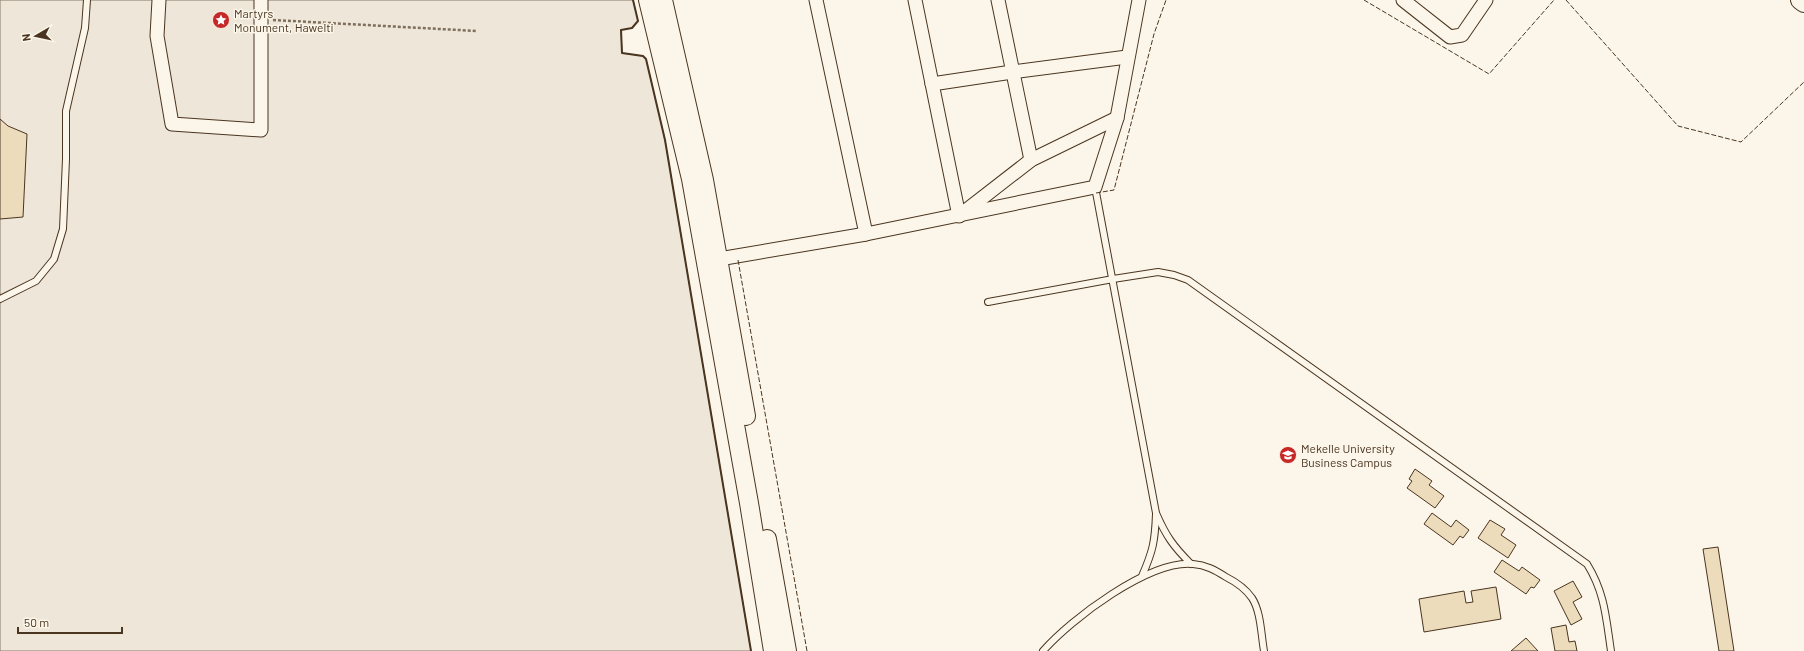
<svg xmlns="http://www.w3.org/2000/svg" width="1804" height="651" font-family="Barlow,sans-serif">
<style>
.green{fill:#ede6d9;stroke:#887966}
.building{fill:#ecdcbc;stroke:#4a3520}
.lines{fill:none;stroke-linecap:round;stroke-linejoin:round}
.lane-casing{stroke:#4a3520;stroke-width:8}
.street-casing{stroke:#4a3520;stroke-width:15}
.secondary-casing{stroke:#4a3520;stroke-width:20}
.path{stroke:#7f6f5c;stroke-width:2.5;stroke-dasharray:3 2;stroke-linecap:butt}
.lane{stroke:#fbf6e9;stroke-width:6}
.street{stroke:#fbf6e9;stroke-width:13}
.secondary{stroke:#fbf6e9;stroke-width:18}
.fence{stroke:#4a3520;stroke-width:1;stroke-dasharray:5 2;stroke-linecap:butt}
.wall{stroke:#4a3520;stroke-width:2}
.labels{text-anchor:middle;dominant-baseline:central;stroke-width:3;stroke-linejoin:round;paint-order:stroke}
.poi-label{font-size:12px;fill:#4a3520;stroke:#fbf6e9;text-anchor:start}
</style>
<rect width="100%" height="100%" fill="#fbf6e9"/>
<path class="green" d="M0 0H633L638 21 632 28 621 30 622 53 643 56 646 59 665 140 751 651H0Z"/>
<g class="building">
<path d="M0 119 8 126 27 134 23 217 0 219Z"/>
<path d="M1415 469 1432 481 1429 485 1444 496 1435 508 1407 488 1412 481 1409 479Z"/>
<path d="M1432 513 1451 527 1456 520 1469 530 1463 538 1460 536 1453 545 1424 524Z"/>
<path d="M1490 520 1505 529 1501 535 1516 545 1508 558 1478 538Z"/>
<path d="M1718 547 1734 651H1719L1703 549Z"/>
<path d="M1502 560 1519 571 1522 567 1540 580 1534 588 1531 587 1526 594 1494 572Z"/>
<path d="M1573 581 1582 597 1573 602 1582 619 1571 625 1554 591Z"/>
<path d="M1496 587 1501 619 1424 632 1419 599 1464 591 1466 603 1473 602 1471 591Z"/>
<path d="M1566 625 1569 642 1575 641 1577 651H1555L1551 628Z"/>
<path d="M1526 638 1538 651H1511Z"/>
</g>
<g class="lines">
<g class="lane-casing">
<g id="lane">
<path d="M1095 187 1156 513C1166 536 1173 546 1191 564"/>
<path d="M0 299 36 281 54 259 63 229 66 159V111L85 28 87 0"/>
<path d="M988 302 1113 279 1158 272 1174 275 1188 280 1587 564C1605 593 1606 618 1611 651"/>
<path d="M1142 576C1153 551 1155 541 1156 514"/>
<path d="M1043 651C1071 619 1149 560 1193 564 1206 565 1215 570 1226 577 1236 582 1245 588 1252 598 1261 612 1261 634 1264 651"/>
</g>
</g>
<g class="street-casing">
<g id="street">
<path d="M159 0 157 36 172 124 261 130V0"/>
<path d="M816 0 866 234"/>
<path d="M915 0 959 216 1031 160 1117 118"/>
<path d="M998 0 1031 160"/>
<path d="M1403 0 1450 37 1462 35 1486 0"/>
<path d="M932 84 1012 72 1127 57"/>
<path d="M719 259 866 234 1095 187 1117 118 1139 0"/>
</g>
</g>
<g class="secondary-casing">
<g id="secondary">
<path d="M648 0 691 179 749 503 773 651"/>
<path d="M663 0 704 180 746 416"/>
<path d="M1800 0 1804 3"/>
<path d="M767 539 787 651"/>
</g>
</g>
<path class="path" d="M273 20 477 31"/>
<use href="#lane" class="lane"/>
<use href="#street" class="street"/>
<use href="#secondary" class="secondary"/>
<g class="fence">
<path d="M1364 0 1489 74 1554 0"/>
<path d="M1566 0 1678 126 1741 142 1804 82"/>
<path d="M1096 193 1114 190 1154 34 1166 0"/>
<path d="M738 260 807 651"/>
</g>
<path class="wall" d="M633 0 638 21 632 28 621 30 622 53 643 56 646 59 665 140 751 651"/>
</g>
<defs>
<g id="sight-disc" transform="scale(0.9)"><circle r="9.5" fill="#c62828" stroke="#fbf6e9"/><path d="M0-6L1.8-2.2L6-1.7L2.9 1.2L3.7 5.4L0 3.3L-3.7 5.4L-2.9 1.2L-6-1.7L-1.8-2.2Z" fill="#fff"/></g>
<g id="university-disc" transform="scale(0.9)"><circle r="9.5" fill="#c62828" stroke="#fbf6e9"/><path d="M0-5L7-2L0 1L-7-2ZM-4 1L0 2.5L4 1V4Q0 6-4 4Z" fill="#fff"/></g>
</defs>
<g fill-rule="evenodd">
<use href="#sight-disc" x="221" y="20"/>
<use href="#university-disc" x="1288" y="455"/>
</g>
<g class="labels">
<g class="poi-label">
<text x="234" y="13">Martyrs<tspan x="234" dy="14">Monument, Hawelti</tspan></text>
<text x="1301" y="448">Mekelle University<tspan x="1301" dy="14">Business Campus</tspan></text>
</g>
</g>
<g transform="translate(36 36) rotate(261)" stroke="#fbf6e9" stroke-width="3" paint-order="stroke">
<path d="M0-3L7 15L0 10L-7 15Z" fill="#4a3520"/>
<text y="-6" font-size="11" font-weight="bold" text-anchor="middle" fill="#4a3520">N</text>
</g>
<path d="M18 627v6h104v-6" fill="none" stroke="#4a3520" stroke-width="2"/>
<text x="24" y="627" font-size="12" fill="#4a3520" stroke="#fbf6e9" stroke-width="3" paint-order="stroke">50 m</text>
</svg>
